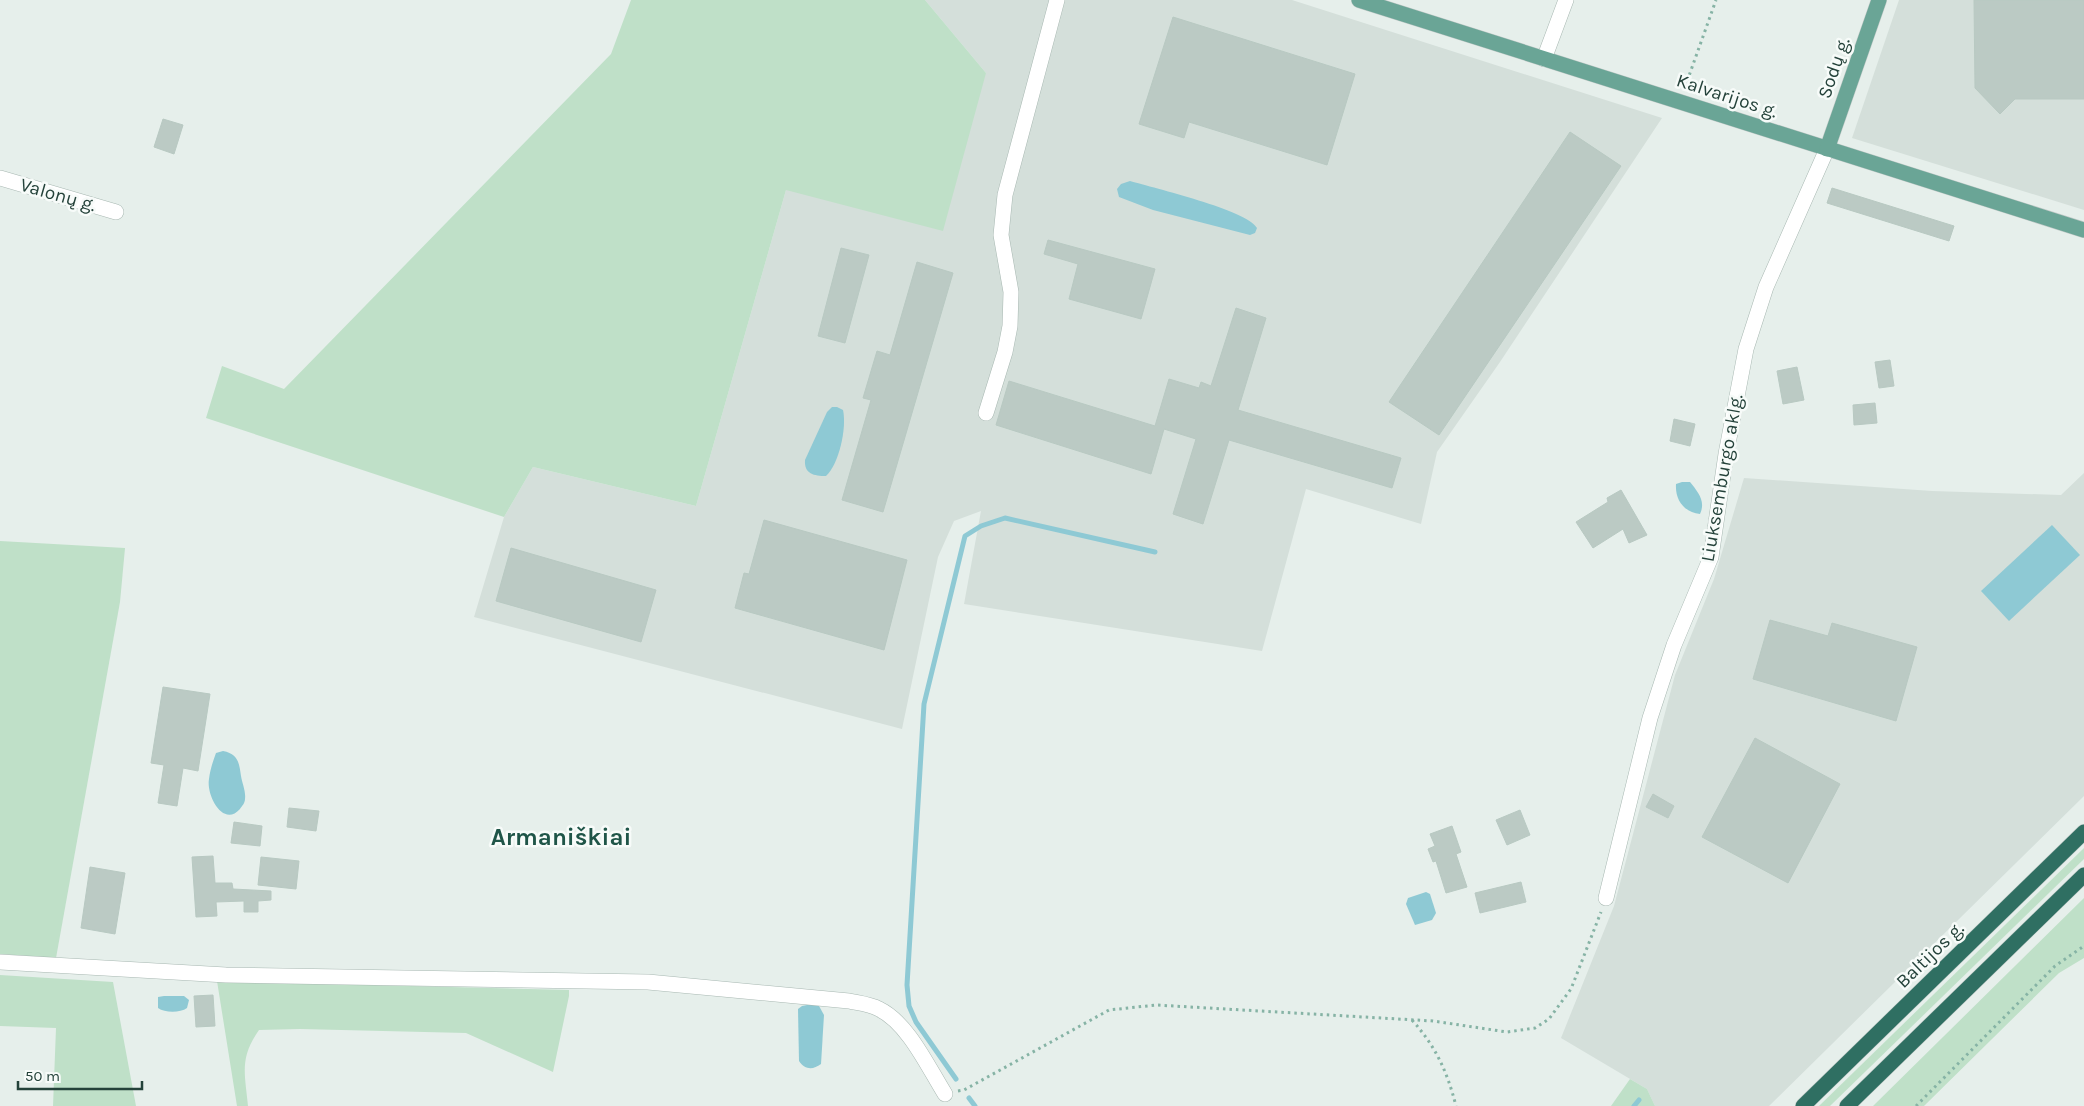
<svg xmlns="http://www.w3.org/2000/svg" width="2084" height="1106" font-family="Karla,sans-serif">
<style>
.built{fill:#d4dfda}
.green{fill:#bfe0c8}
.water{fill:#8ec9d4}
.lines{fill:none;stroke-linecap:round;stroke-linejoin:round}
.stream{stroke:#8ec9d4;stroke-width:5}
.building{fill:#bbcac4;stroke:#b8c9c2}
.minor-casing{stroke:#a8b8b2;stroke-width:16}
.major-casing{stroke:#c2cac8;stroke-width:16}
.highway-casing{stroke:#c2cac8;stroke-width:16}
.path{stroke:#86b3a5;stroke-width:3;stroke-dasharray:2.5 4;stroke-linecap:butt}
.minor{stroke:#fff;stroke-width:15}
.major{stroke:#6aa596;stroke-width:15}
.highway{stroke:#2f6f62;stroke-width:15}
.labels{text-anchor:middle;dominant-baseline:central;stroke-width:5;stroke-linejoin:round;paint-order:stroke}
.street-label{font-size:19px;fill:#24423a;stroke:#f7fbf9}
.district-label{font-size:24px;font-weight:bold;fill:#1f5548;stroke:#f7fbf9}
</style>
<rect width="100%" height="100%" fill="#e6efeb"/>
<g class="built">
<path d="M925 0H1292L1662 118 1500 362 1437 452 1421 524 1306 489 1262 651 964 604 981 511 954 521 938 557 902 729 474 617 504 517 533 467 696 506 786 190 986 73Z"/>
<path d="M1899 0H2084V210L1852 138Z"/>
<path d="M2084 473V796L1769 1106H1655L1647 1089 1561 1038 1614 906 1675 675 1714 579 1744 478 1932 491 2061 495Z"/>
</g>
<g class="green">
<path d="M631 0H925L986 73 943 231 786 190 696 506 533 467 504 517 206 418 222 366 284 389 611 54Z"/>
<path d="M0 541 125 548 120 602 56 958 0 954Z"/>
<path d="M2084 848V859L1830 1106H1819Z"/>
<path d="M2084 898V958L2059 973 1924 1106H1873Z"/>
<path d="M0 975 113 982 136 1106H53L56 1028 0 1026Z"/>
<path d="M217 981 569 990V996L553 1072 466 1033 300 1029 259 1030C239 1058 245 1074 248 1106H237Z"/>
<path d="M1630 1079 1647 1089 1655 1106H1611Z"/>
</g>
<g class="water">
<path d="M1130 181C1154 188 1247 210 1257 228L1255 233 1250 235 1153 210 1119 197 1117 189 1121 184Z"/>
<path d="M832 407H837L843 410C847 428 839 464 826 476 814 476 804 474 805 460L827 412Z"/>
<path d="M1682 482H1690C1698 492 1706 501 1700 514 1684 512 1675 500 1676 484Z"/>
<path d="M2052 525 2080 555 2009 621 1981 591Z"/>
<path d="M223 751C238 754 239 762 241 776 242 783 246 791 245 799 245 803 242 806 240 809 223 828 206 795 209 779 210 770 213 761 216 753Z"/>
<path d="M1426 892 1430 894 1436 913 1432 920 1415 925 1406 904 1408 898Z"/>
<path d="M164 996H184L189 1000 187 1008C180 1013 165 1013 158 1008V997Z"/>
<path d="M812 1004 819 1006 824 1015 821 1064C813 1070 805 1070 799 1061L798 1009 802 1006Z"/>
</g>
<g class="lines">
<g class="stream">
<path d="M956 1079 916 1022 909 1006 907 985 924 704 965 536 981 526 1005 518 1155 552"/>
<path d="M969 1098 975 1106"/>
<path d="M1634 1106 1639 1100"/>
</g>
</g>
<g class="building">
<path d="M1974 0H2084V99H2015L2000 114 1975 88Z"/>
<path d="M1173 17 1355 74 1327 165 1189 122 1184 138 1139 124Z"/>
<path d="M163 119 183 125 174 154 154 147Z"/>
<path d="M1570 132 1621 166 1439 435 1389 402Z"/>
<path d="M1832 188 1954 226 1949 241 1827 203Z"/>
<path d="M1048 240 1155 269 1141 319 1069 299 1078 264 1044 254Z"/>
<path d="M841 248 869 255 845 343 818 336Z"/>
<path d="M917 262 953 273 883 512 842 500 871 400 863 398 877 351 890 355Z"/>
<path d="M1236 308 1266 318 1238 410 1401 458 1392 488 1229 440 1203 524 1173 514 1196 439 1164 429 1151 474 996 425 1009 381 1155 426 1169 379 1199 388 1201 382 1211 386Z"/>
<path d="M1890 360 1894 386 1879 388 1875 362Z"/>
<path d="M1797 367 1804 400 1783 404 1777 371Z"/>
<path d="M1875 403 1877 423 1854 425 1853 405Z"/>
<path d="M1674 419 1695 424 1690 446 1670 441Z"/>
<path d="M1621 490 1647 535 1629 543 1623 529 1593 548 1576 522 1608 502 1607 498Z"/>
<path d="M764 520 907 560 884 650 735 608 744 573 749 574Z"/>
<path d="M511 548 656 590 641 642 496 601Z"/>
<path d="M1770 620 1828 636 1832 623 1917 647 1896 721 1753 679Z"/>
<path d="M163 687 210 694 198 771 183 768 177 806 158 803 164 765 151 763Z"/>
<path d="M1755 738 1840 784 1788 883 1702 837Z"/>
<path d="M1653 794 1674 806 1668 818 1646 807Z"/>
<path d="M289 808 319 811 316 831 287 827Z"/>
<path d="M1520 810 1530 835 1507 845 1496 820Z"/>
<path d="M234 822 262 826 260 846 231 843Z"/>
<path d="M1452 826 1461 852 1456 854 1467 887 1446 893 1436 861 1433 862 1428 849 1435 846 1430 834Z"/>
<path d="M213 856 215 883H232L233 889 271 891V900L258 901V912H244V901L216 902 217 916 196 917 192 857Z"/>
<path d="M261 857 299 861 296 889 258 885Z"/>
<path d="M90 867 125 873 115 934 81 928Z"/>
<path d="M1521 882 1526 902 1480 913 1475 893Z"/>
<path d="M213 995 215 1026 196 1027 194 996Z"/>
</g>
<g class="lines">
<g class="minor-casing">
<g id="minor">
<path d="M1544 59 1566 0"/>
<path d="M0 178 116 212"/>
<path d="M986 413 1005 352 1010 326 1011 292 1001 235 1005 195 1057 0"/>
<path d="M1606 898 1650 718 1674 645 1711 557 1726 454 1746 349 1766 287 1827 149"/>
<path d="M0 962 226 975 648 982 849 1001C858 1003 870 1004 879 1009 908 1023 928 1067 945 1094"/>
</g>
</g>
<g class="major-casing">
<g id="major">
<path d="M1359 0 2084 230"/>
<path d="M1827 149 1879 0"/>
</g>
</g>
<g class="highway-casing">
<g id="highway">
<path d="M1803 1106 2084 832"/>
<path d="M1847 1106 2084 875"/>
</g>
</g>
<g class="path">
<path d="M1685 87 1716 0"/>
<path d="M1412 1020C1436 1047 1447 1071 1456 1106"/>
<path d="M958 1091 964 1090 1109 1010 1156 1005 1433 1021 1507 1032 1535 1028 1549 1019 1571 989 1601 912"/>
<path d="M1916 1106 2055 966 2084 946"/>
</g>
<use href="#minor" class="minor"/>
<use href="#major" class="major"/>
<use href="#highway" class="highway"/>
</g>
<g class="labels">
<g class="street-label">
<text transform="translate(1834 68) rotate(-71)">Sodų g.</text>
<text transform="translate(1727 96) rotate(18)">Kalvarijos g.</text>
<text transform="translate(58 195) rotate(16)">Valonų g.</text>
<text transform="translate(1722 478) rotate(-80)">Liuksemburgo aklg.</text>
<text transform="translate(1930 955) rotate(-44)">Baltijos g.</text>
</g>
<g class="district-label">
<text x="561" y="837">Armaniškiai</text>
</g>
</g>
<path d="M18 1081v8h124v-8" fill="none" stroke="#24423a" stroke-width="2.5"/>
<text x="25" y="1081" font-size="15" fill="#24423a" stroke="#f7fbf9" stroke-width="4" paint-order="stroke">50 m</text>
</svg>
